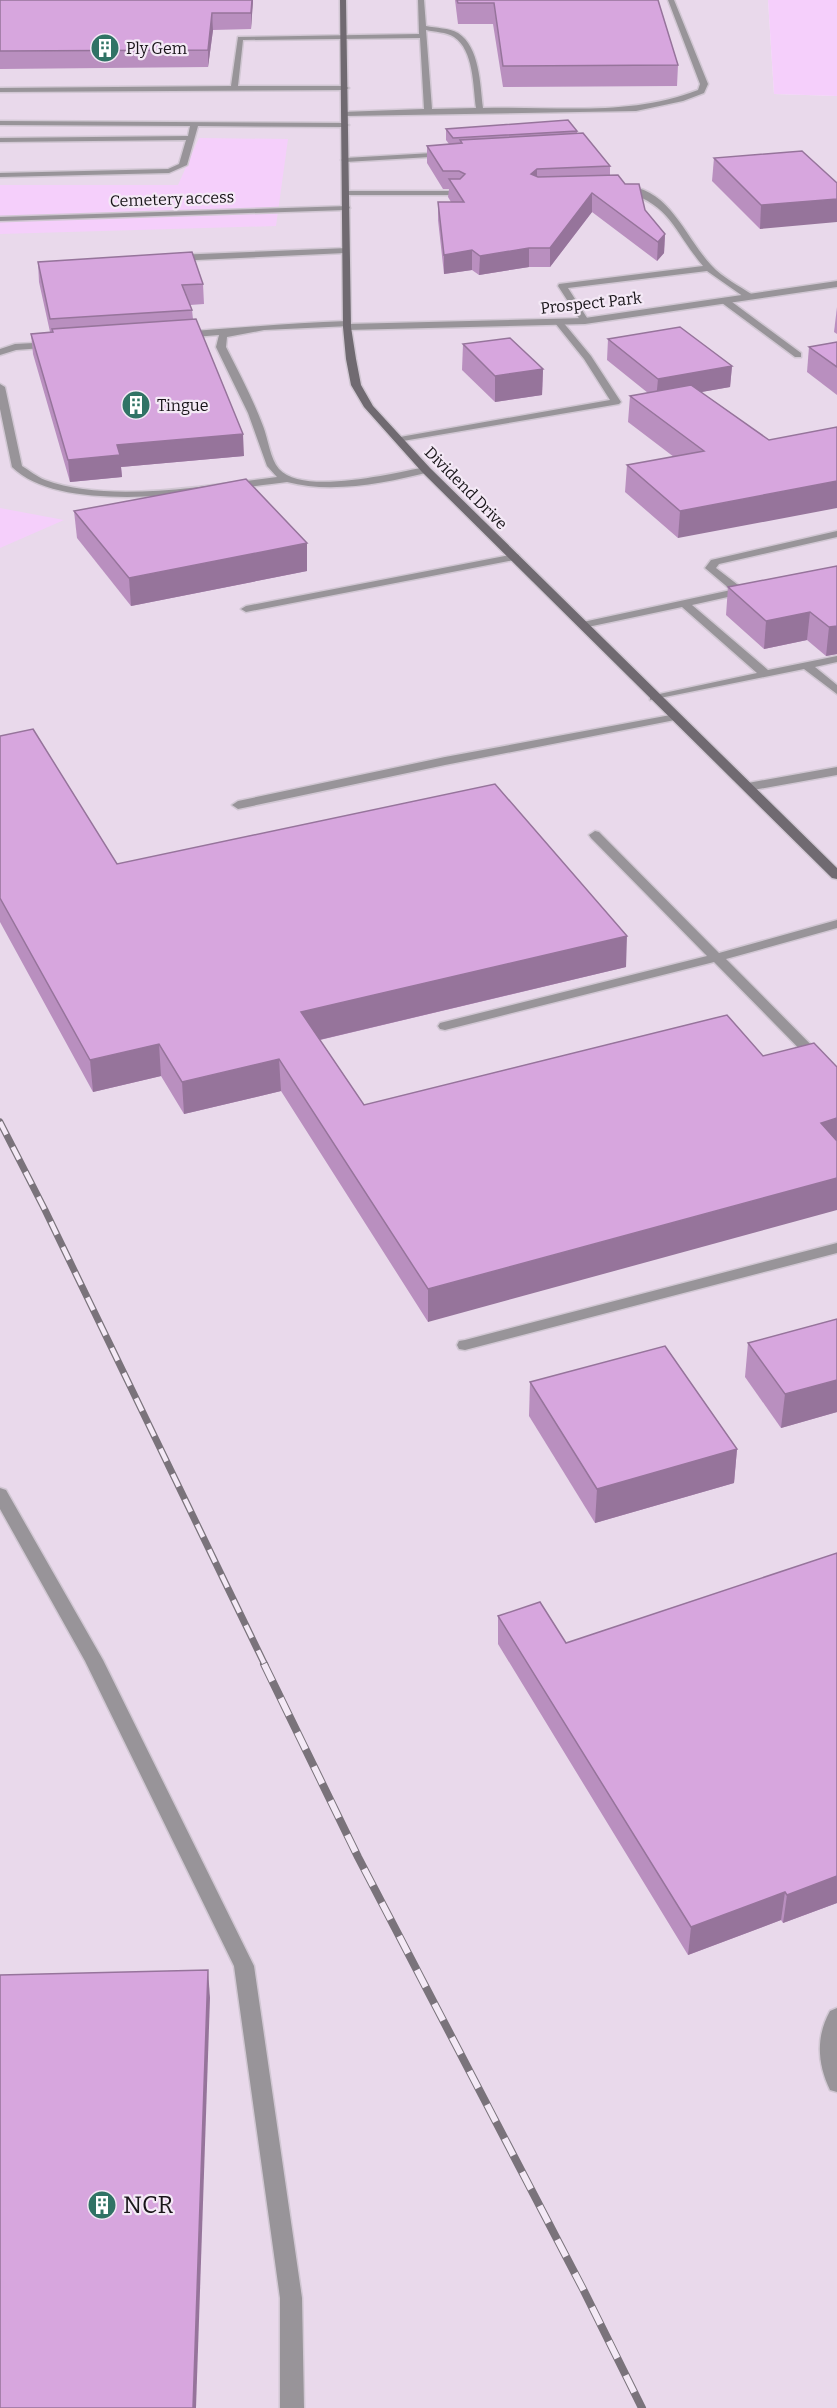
<svg xmlns="http://www.w3.org/2000/svg" width="837" height="2408" font-family="Bitter,serif">
<style>
.built{fill:#e9d9eb}
.green{fill:#f5cffb}
.lines{fill:none;stroke-linecap:round;stroke-linejoin:round}
.lane-casing{stroke:#d1c7d3;stroke-width:3}
.street-casing{stroke:#d1c7d3;stroke-width:3}
.secondary-casing{stroke:#d1c7d3;stroke-width:3}
.lane{fill:#989499;fill-rule:evenodd}
.street{fill:#989499;fill-rule:evenodd}
.secondary{fill:#706a71;fill-rule:evenodd}
.rail-far1-casing{stroke:#7a737b;stroke-width:7}
.rail-casing{stroke:#7a737b;stroke-width:8}
.rail-far1{stroke:#f4e9f6;stroke-width:4.5;stroke-dasharray:14;stroke-linecap:butt}
.rail{stroke:#f4e9f6;stroke-width:6;stroke-dasharray:19;stroke-linecap:butt}
.wall{fill:#b98fbf}
.shaded-wall{fill:#96749b}
.building{fill:#d7a6de;stroke:#96749b;stroke-width:1.5}
.labels{text-anchor:middle;dominant-baseline:central;stroke-width:4.5;stroke-linejoin:round;paint-order:stroke}
.far-poi-label{font-size:16px;fill:#191519;stroke:#f4e9f6;text-anchor:start}
.far-street-label{font-size:16px;fill:#191519;stroke:#f4e9f6}
.near-poi-label{font-size:24px;fill:#191519;stroke:#f4e9f6;text-anchor:start}
</style>
<rect width="100%" height="100%" fill="#f4e9f6"/>
<path class="built" d="M0 0H768L774 94 837 96V2408H0Z"/>
<g class="green">
<path d="M768 0H837V96L774 94Z"/>
<path d="M199 138 288 139 276 226 0 234V185H178Z"/>
<path d="M0 508 64 520 0 548Z"/>
</g>
<g class="lines">
<g class="lane-casing">
<g id="lane">
<path d="M418 0H424L426 26C436 28 449 28 458 33 480 47 480 85 483 108 555 106 630 117 698 90L700 84 668 0H674L708 84 704 93 683 101 636 111 345 116H342V112L424 109 420 38 243 40 238 86H345L349 88 345 90 0 92V88L231 86 238 37 419 34ZM426 30C435 32 446 32 454 37 474 50 473 87 476 108L432 109Z"/>
<path d="M0 121 345 123 349 125 345 127 198 126 187 165 169 173 0 177V173L168 169 179 164 186 140 0 142V138L188 136 190 126 0 125Z"/>
<path d="M450 152 451 154 447 156 345 162 341 160 345 158Z"/>
<path d="M619 186C668 183 684 236 711 265 723 278 739 286 753 295V299H747L707 271 568 288 589 321 582 323 558 286 559 284 703 266C672 229 671 203 619 190Z"/>
<path d="M346 191H459L463 193 459 195H343V191Z"/>
<path d="M349 206 350 208 346 210 0 221V217Z"/>
<path d="M348 248 349 250 345 253 175 261 171 258 175 255Z"/>
<path d="M722 299H728L801 353V357H795L722 303Z"/>
<path d="M559 320 562 321 591 356 621 402 619 404 397 442 395 440 400 437 610 400 584 359 555 323Z"/>
<path d="M347 321 350 322V326L264 330 227 337 226 347C239 373 253 399 263 426 268 438 270 459 279 469 303 496 393 473 426 467L431 470 430 472C385 483 332 494 287 482 220 490 63 518 12 467L0 409V384L5 387 22 466C29 470 37 477 45 480 110 504 209 485 277 477L267 466 248 413 216 347 219 335 182 338 177 335 182 332C237 328 291 323 347 321Z"/>
<path d="M53 342 56 343V347L16 350 0 355V349L15 344Z"/>
<path d="M837 531V537L719 564 716 568 742 588 746 587 751 590 750 592 692 605 768 670 837 656V662L815 667 837 685V694L804 669 650 700V696L757 673 682 607 583 628 577 625 583 622 731 590 705 568 711 560Z"/>
<path d="M515 554 519 555V559L246 612 241 609 246 606Z"/>
<path d="M676 714 682 717 680 719 445 765 238 809 232 805 238 801 445 757Z"/>
<path d="M837 767V775L748 791 742 787 748 783Z"/>
<path d="M595 831 599 832 719 953 837 920V928L726 959 837 1071V1083L832 1082 714 962 445 1030 440 1029 438 1026 440 1023 707 956 591 838 589 835Z"/>
<path d="M837 1243V1253L465 1350 459 1349 457 1345 459 1341 465 1340Z"/>
<path d="M0 1488 6 1490 103 1660 254 1966 302 2298 304 2408H280V2298L234 1966 85 1661 0 1509Z"/>
<path d="M837 2008V2092L830 2090C817 2063 816 2036 830 2011Z"/>
</g>
</g>
<g class="street-casing">
<path id="street" d="M837 281V287L585 324 347 330 343 327 347 324 585 318Z"/>
</g>
<g class="secondary-casing">
<path id="secondary" d="M340 0H346L351 327 356 359 361 385 373 406 430 468 837 868V879L832 878 422 472 364 407 351 385 346 359 343 327Z"/>
</g>
<use href="#lane" class="lane"/>
<use href="#street" class="street"/>
<use href="#secondary" class="secondary"/>
<g class="rail-far1-casing">
<path id="rail-far1" d="M0 1122 45 1210 265 1665"/>
</g>
<g class="rail-casing">
<path id="rail" d="M264 1664 358 1857 583 2289 642 2408"/>
</g>
<use href="#rail-far1" class="rail-far1"/>
<use href="#rail" class="rail"/>
</g>
<g class="wall">
<path d="M0 0H253L251 29 213 30 208 67 0 69Z"/>
<path d="M455 0H658L678 65 677 86 503 87 493 24H458Z"/>
<path d="M446 129 577 131V133L610 166V175L645 210 665 234 664 253 657 261 592 212 550 267H529L479 275 472 270 444 274 438 220V202H451L448 197 449 189H443L427 163V146L449 144 446 140Z"/>
<path d="M714 158 837 183 760 229 712 181Z"/>
<path d="M38 262 203 284 204 304 190 305 192 310 193 319 244 456 121 467 122 477 70 482 33 354 31 334 50 332 39 282Z"/>
<path d="M837 307V334L834 332Z"/>
<path d="M608 339 732 366 730 387 701 392 769 440 678 538 625 492 627 465 674 457 628 422 630 396 648 393 607 360Z"/>
<path d="M837 342V395L807 372 809 347Z"/>
<path d="M463 344 543 369 542 395 495 402 462 370Z"/>
<path d="M74 511 307 571 131 606 77 538Z"/>
<path d="M837 566V654L826 656 807 640 764 649 726 615 728 587Z"/>
<path d="M0 736 117 864 626 967 320 1040 364 1105 727 1015 428 1322 281 1091 184 1114 161 1076 93 1092 0 922Z"/>
<path d="M837 1319V1412L781 1428 745 1377 748 1343Z"/>
<path d="M530 1382 737 1449 734 1483 595 1523 529 1416Z"/>
<path d="M837 1553V1903L783 1923 781 1920 688 1955 498 1644V1616L566 1643Z"/>
</g>
<g class="shaded-wall">
<path d="M252 0H253L251 29V13Z"/>
<path d="M212 13 213 30 208 67V50Z"/>
<path d="M537 169V187L531 174Z"/>
<path d="M592 193V212L550 267V248Z"/>
<path d="M837 199V222L760 229 761 205Z"/>
<path d="M665 234 664 253 657 261 658 242Z"/>
<path d="M529 248V267L479 275 480 256Z"/>
<path d="M472 250V270L444 274V255Z"/>
<path d="M732 366 730 387 656 400 658 379Z"/>
<path d="M543 369 542 395 495 402V376Z"/>
<path d="M243 434 244 456 121 467 122 477 70 482 68 460 117 445Z"/>
<path d="M837 481V508L678 538 680 511Z"/>
<path d="M307 543V571L131 606 129 578Z"/>
<path d="M810 612 807 640 764 649 766 621Z"/>
<path d="M837 626V654L826 656 829 627Z"/>
<path d="M627 936 626 967 302 1044 301 1012Z"/>
<path d="M159 1044 161 1076 93 1092 90 1060Z"/>
<path d="M279 1059 281 1091 184 1114 182 1082Z"/>
<path d="M837 1118V1150L821 1123Z"/>
<path d="M837 1178V1210L428 1322V1289Z"/>
<path d="M837 1380V1412L781 1428 785 1394Z"/>
<path d="M737 1449 734 1483 595 1523 597 1489Z"/>
<path d="M837 1876V1903L783 1923 787 1895Z"/>
<path d="M785 1892 781 1920 688 1955 691 1927Z"/>
<path d="M208 1970 210 1998 196 2408H193Z"/>
</g>
<g class="building">
<path d="M0 0H252L251 13H212L208 50 0 51Z"/>
<path d="M457 0H658L678 65 503 66 494 3H458Z"/>
<path d="M568 120 577 131 453 138 446 129Z"/>
<path d="M583 133 610 166 537 169 531 174 538 177 618 175 625 184H639L645 210 665 234 658 242 592 193 550 248H529L480 256 472 250 444 255 438 202H464L449 179H460L465 174 459 171H443L427 146 462 143 460 140Z"/>
<path d="M802 151 837 183V199L761 205 714 158Z"/>
<path d="M192 252 203 284 182 285 192 310 50 319 38 262Z"/>
<path d="M196 319 243 434 117 445 120 455 68 460 31 334 53 332 52 329Z"/>
<path d="M680 327 732 366 658 379 608 339Z"/>
<path d="M510 338 543 369 495 376 463 344Z"/>
<path d="M837 342V367L809 347Z"/>
<path d="M691 385 769 440 837 427V481L680 511 627 465 704 451 630 396Z"/>
<path d="M246 479 307 543 129 578 74 511Z"/>
<path d="M837 566V626L829 627 810 612 766 621 728 587Z"/>
<path d="M33 729 117 864 495 784 627 936 301 1012 364 1105 727 1015 763 1056 814 1043 837 1067V1118L821 1123 837 1141V1178L428 1289 279 1059 182 1082 159 1044 90 1060 0 898V736Z"/>
<path d="M837 1319V1380L785 1394 748 1343Z"/>
<path d="M665 1346 737 1449 597 1489 530 1382Z"/>
<path d="M837 1553V1876L787 1895 785 1892 691 1927 498 1616 540 1602 566 1643Z"/>
<path d="M208 1970 193 2408H0V1975Z"/>
</g>
<defs>
<g id="building-disc" transform="scale(1.5)"><circle r="9.5" fill="#307365" stroke="#f4e9f6"/><path d="M-4-6H4V6H1V3H-1V6H-4ZM-2.5-4.3h1.7v1.8h-1.7ZM.8-4.3h1.7v1.8H.8ZM-2.5-1h1.7V.8h-1.7ZM.8-1h1.7V.8H.8Z" fill="#fff"/></g>
</defs>
<g fill-rule="evenodd">
<use href="#building-disc" x="105" y="48"/>
<use href="#building-disc" x="136" y="405"/>
<use href="#building-disc" x="102" y="2205"/>
</g>
<g class="labels">
<g class="far-poi-label">
<text x="126" y="48">Ply Gem</text>
<text x="157" y="405">Tingue</text>
</g>
<g class="far-street-label">
<text transform="translate(172 199) rotate(-2)">Cemetery access</text>
<text transform="translate(591 303) rotate(-6)">Prospect Park</text>
<text transform="translate(466 488) rotate(45)">Dividend Drive</text>
</g>
<g class="near-poi-label">
<text x="123" y="2205">NCR</text>
</g>
</g>
</svg>
